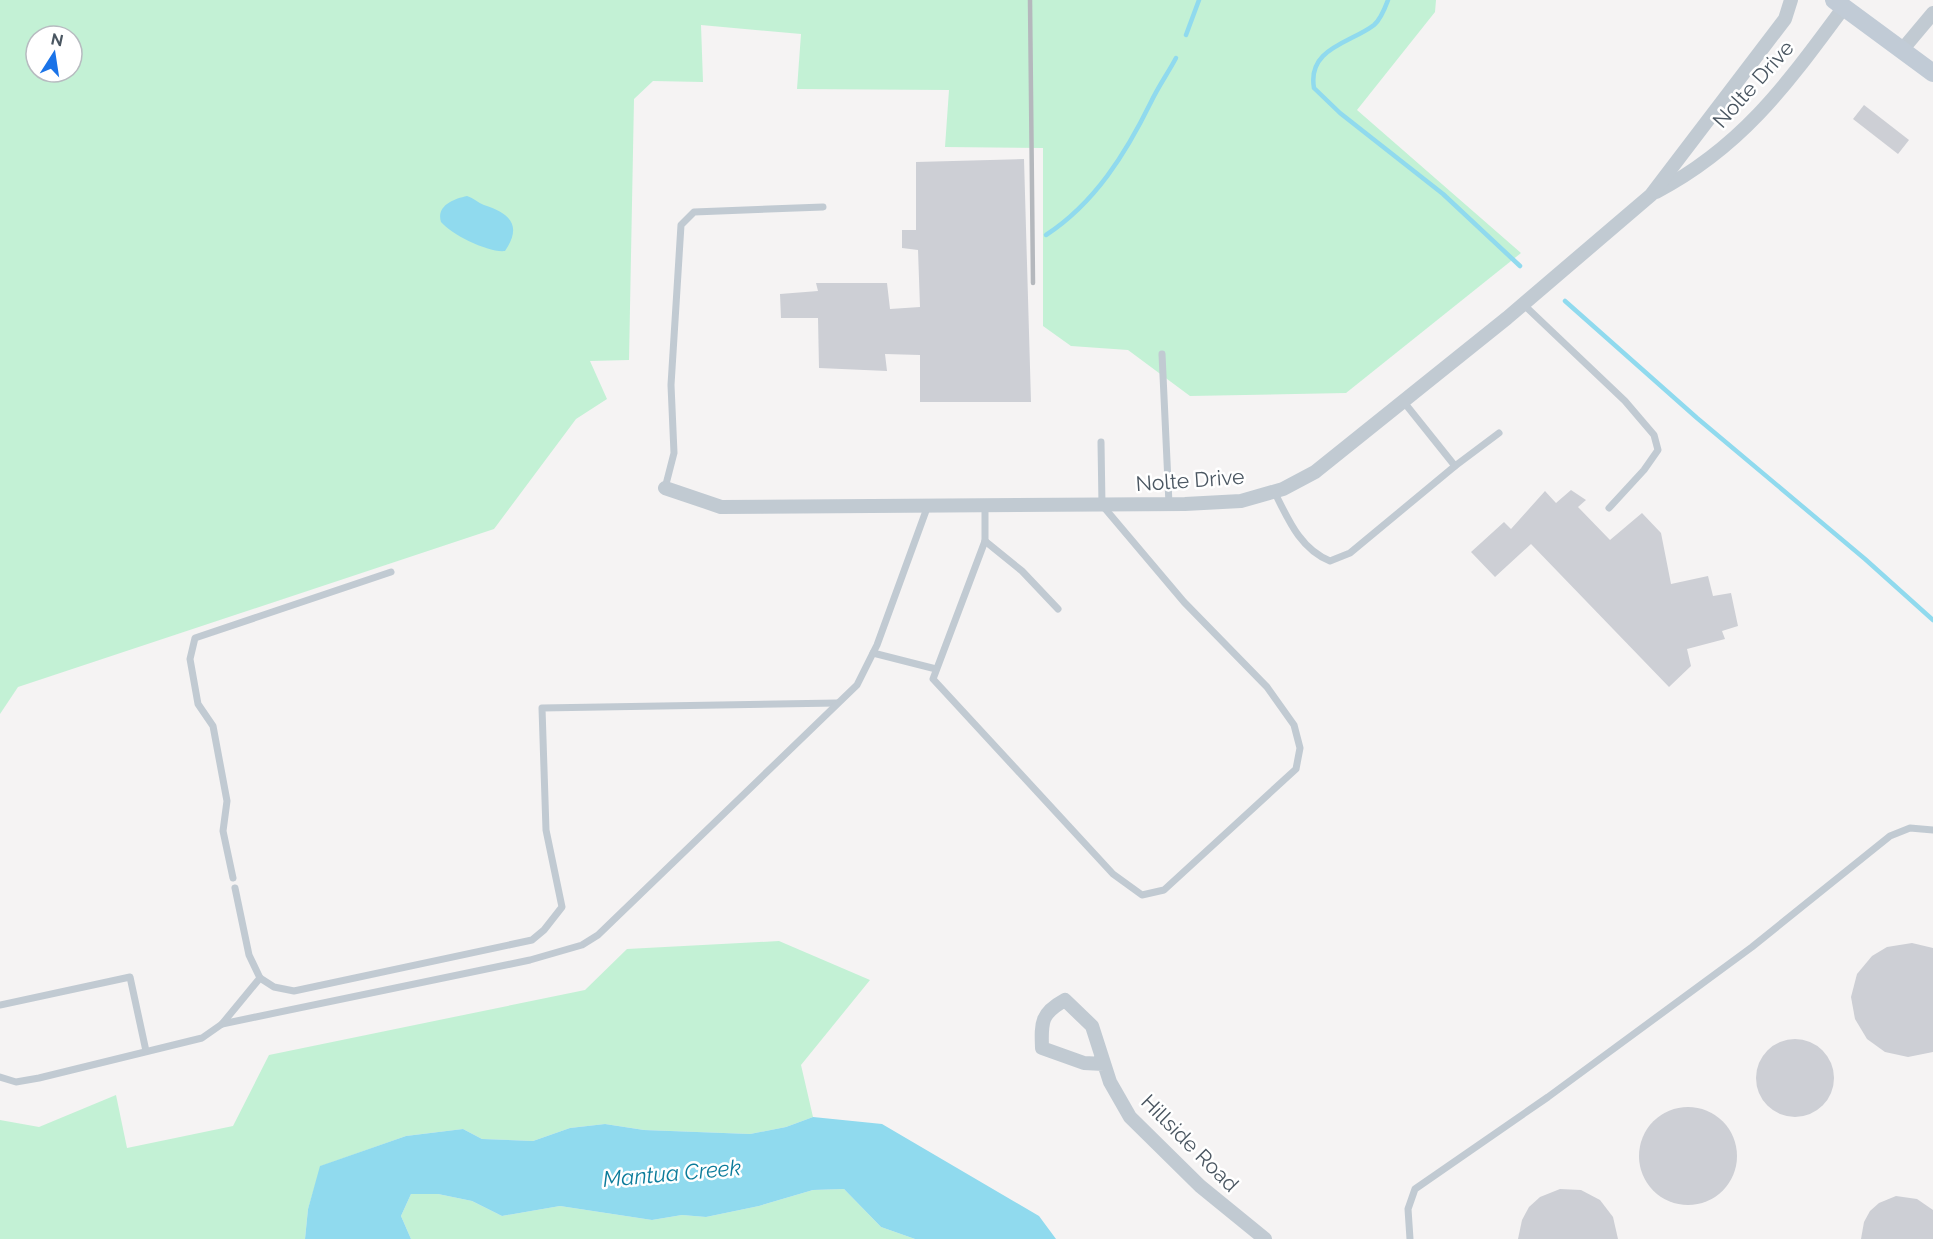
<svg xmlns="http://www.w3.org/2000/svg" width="1933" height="1239" font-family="Raleway,sans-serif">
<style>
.green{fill:#c3f1d5;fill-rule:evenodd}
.water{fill:#90daee}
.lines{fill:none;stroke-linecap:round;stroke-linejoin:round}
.stream{stroke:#90daee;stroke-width:4.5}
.building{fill:#cdcfd5}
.service{stroke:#c1cad2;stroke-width:7}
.minor{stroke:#c1cad2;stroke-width:14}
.secondary{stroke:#c1cbd6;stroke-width:18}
.rail{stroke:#b5b8bd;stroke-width:4.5}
.labels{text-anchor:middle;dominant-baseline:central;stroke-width:5;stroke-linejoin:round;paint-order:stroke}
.street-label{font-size:21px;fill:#4a5661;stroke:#fff}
.water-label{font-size:22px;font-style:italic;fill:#0c7c9b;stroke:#fff}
</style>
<rect width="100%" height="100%" fill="#f5f3f3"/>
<g class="green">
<path d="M0 0H1436L1435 12 1357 110 1521 253 1346 393 1190 396 1128 350 1071 346 1043 326V148L945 147 949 90 797 89 801 34 701 25 703 82 653 81 634 99 629 360 590 361 607 399 576 419 494 529 18 687 0 714ZM36 36H72V72H36Z"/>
<path d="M779 941 870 980 801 1065 813 1117 786 1127 750 1134 644 1130 605 1124 570 1128 533 1141 482 1139 463 1129 406 1136 321 1166 308 1209 305 1239H0V1120L39 1127 116 1095 127 1148 233 1126 269 1055 585 990 627 949Z"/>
<path d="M844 1189 881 1227 915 1239H411L401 1216 411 1194H438L472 1201 502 1216 560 1206 652 1220 682 1215 706 1217 759 1206 813 1190Z"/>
</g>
<g class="water">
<path d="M467 196C474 198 478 203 484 205 509 213 523 225 505 251 489 253 452 235 441 222 436 206 453 199 467 196Z"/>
<path d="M813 1117 882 1124 1039 1216 1056 1239H915L881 1227 844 1189 813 1190 759 1206 706 1217 682 1215 652 1220 560 1206 502 1216 472 1201 438 1194H411L401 1216 411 1239H305L308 1209 320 1166 406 1136 463 1129 482 1139 533 1141 570 1128 605 1124 644 1130 750 1134 786 1127Z"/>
</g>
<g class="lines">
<g class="stream">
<path d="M1388 0C1385 8 1381 19 1374 25 1351 43 1307 48 1314 88L1340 113 1443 194 1520 266"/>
<path d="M1186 35 1199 0"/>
<path d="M1046 235C1095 203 1126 153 1151 102 1158 87 1168 73 1176 58"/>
<path d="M1565 301 1697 418 1865 559 1933 620"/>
</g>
</g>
<g class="building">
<path d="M1864 105 1909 140 1898 154 1853 119Z"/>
<path d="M1024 159 1031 402H920V355L885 354 887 371 819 368 818 318H781L780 294 818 291 816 283H887L890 309 920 307 918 250 902 248V230H916V162Z"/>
<path d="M1571 490 1586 500 1578 507 1610 540 1642 513 1661 533 1671 584 1708 576 1713 596 1731 593 1738 626 1722 631 1725 639 1687 649 1691 666 1669 687 1531 544 1495 577 1471 552 1504 522 1511 529 1545 491 1556 503Z"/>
<path d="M1912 943 1933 948V1052L1908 1057 1885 1052 1867 1039 1855 1019 1851 997 1857 974 1872 956 1887 947Z"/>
<circle cx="1795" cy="1078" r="39"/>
<circle cx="1688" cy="1156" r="49"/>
<path d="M1560 1189 1581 1190 1600 1200 1613 1217 1618 1239H1518L1522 1220 1529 1207 1540 1197Z"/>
<path d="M1896 1196 1917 1199 1933 1210V1239H1861L1864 1222 1870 1211 1879 1203Z"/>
</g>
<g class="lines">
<g class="service">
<path d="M1523 304 1625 401 1654 435 1658 450 1644 470 1609 508"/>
<path d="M1162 354 1169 504"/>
<path d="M1403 401 1455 466 1499 433"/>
<path d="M665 488 674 453 671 385 681 225 694 212 823 207"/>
<path d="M1274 491C1288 519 1300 549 1330 561L1350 553 1455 466"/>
<path d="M985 507V541L933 679 1113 874 1142 895 1164 890 1296 769 1300 748 1294 725 1267 687 1184 602 1102 505 1101 442"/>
<path d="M985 541 1022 571 1058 609"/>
<path d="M873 653 936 669"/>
<path d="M233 878 223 831 227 801 213 726 198 704 190 659 195 638 391 572"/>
<path d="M235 888 249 955 260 978"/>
<path d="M0 1005 130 977 146 1051"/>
<path d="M222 1024 260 978 274 987 294 991 532 940 544 930 562 907 546 830 542 708 837 703"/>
<path d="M0 1077 16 1082 39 1078 202 1038 222 1024 530 960 582 945 598 935 857 685 877 645 927 508"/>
<path d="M1410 1239 1408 1209 1415 1189 1548 1097 1752 947 1890 836 1910 828 1933 830"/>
</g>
<g class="minor">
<path d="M1902 50 1933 13"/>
<path d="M1656 192C1742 147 1787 84 1844 7"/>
<path d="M665 488 721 507 1185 504 1241 501 1283 489 1315 472 1507 318 1651 195 1785 19 1791 0"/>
<path d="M1104 1064 1084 1063 1042 1048C1041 1022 1041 1013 1065 1000L1092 1026 1110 1082 1130 1117 1200 1186 1265 1239"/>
</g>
<path class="secondary" d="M1834 0 1933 73"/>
<path class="rail" d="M1030 0 1033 283"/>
</g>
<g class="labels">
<g class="street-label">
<text transform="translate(1753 84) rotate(-48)">Nolte Drive</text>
<text transform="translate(1190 480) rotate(-4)">Nolte Drive</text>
<text transform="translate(1190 1143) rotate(45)">Hillside Road</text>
</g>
<g class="water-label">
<text transform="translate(672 1173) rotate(-5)">Mantua Creek</text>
</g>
</g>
<g transform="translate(54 54) rotate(12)"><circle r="28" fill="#ffffff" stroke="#b7bbc0" stroke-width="1.5"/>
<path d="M0-4.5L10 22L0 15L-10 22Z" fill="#1a73e8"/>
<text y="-9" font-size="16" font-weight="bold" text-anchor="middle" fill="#4a5661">N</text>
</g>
</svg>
